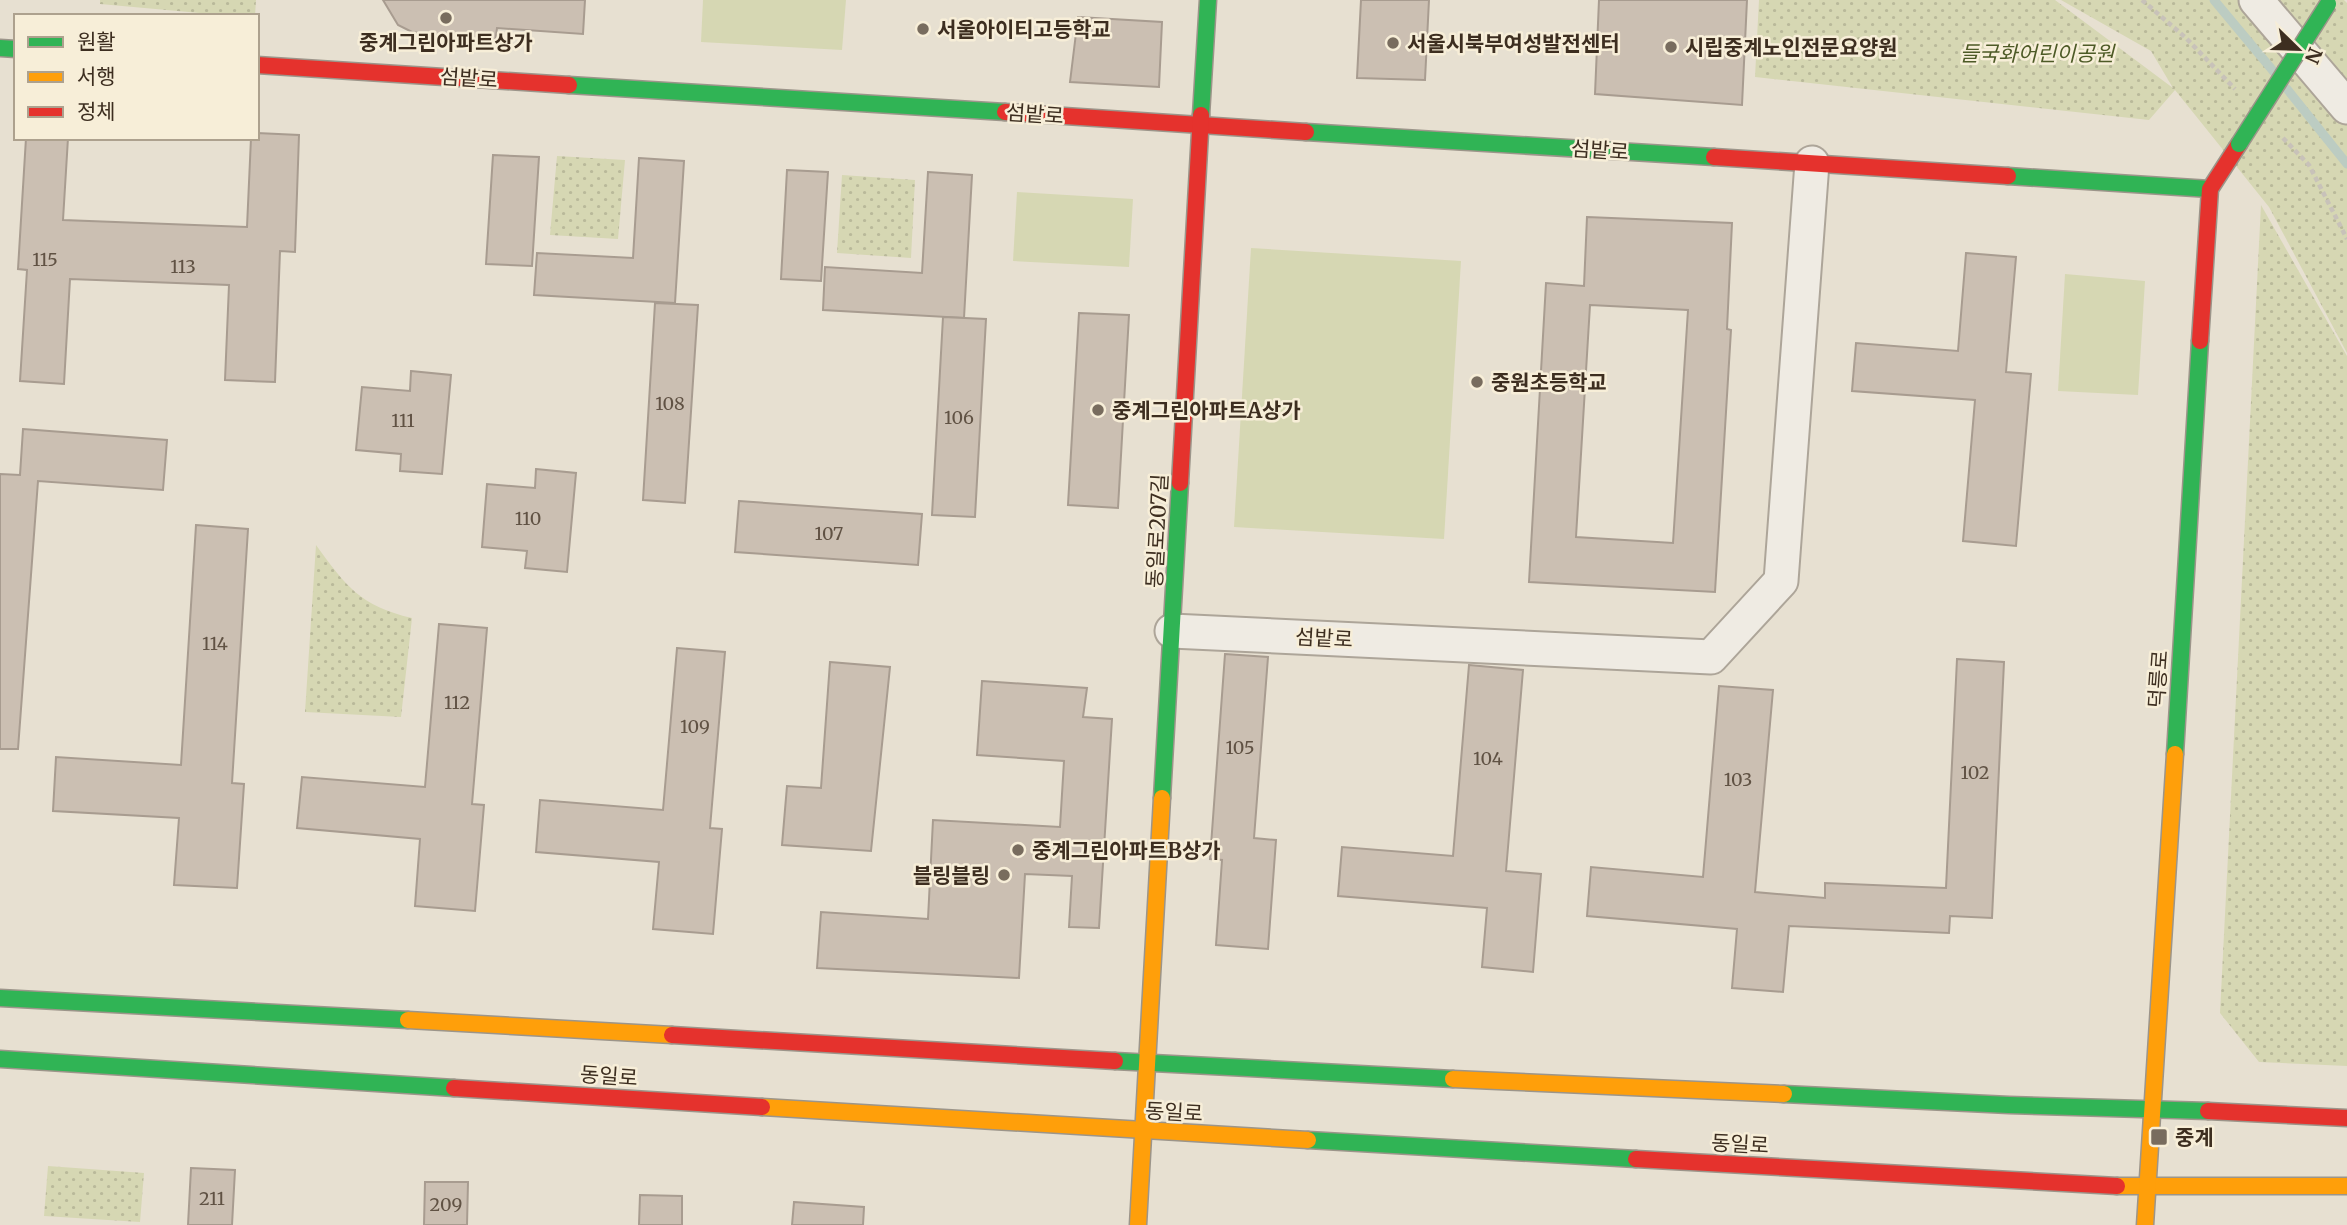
<svg xmlns="http://www.w3.org/2000/svg" width="2347" height="1225" font-family="Merriweather,'Noto Sans KR',serif">
<style>
.grass{fill:#d6d7b3}
.park{fill:url(#park-dots)}
.lines{fill:none;stroke-linecap:round;stroke-linejoin:round}
.stream{stroke:#bcccc2;stroke-width:9}
.building{fill:#cbbfb2;stroke:#a89c90;stroke-width:2;fill-rule:evenodd}
.street-casing{stroke:#ada599;stroke-width:37}
.fast-casing{stroke:#9c958a;stroke-width:19}
.slow-casing{stroke:#9c958a;stroke-width:19}
.jam-casing{stroke:#9c958a;stroke-width:19}
.path{stroke:#c8c2b9;stroke-width:4.5;stroke-dasharray:5 3.5;stroke-linecap:butt}
.street{stroke:#efebe3;stroke-width:33}
.fast{stroke:#30b455;stroke-width:16}
.slow{stroke:#ff9f0a;stroke-width:16}
.jam{stroke:#e5322d;stroke-width:16}
.fast-bridge-casing{stroke:#9c958a;stroke-width:19;stroke-linecap:butt}
.fast-bridge{stroke:#30b455;stroke-width:16}
.poi-dot{fill:#786c5e;stroke:#f7eed8;stroke-width:2.5}
.labels{text-anchor:middle;dominant-baseline:central;stroke-width:5;stroke-linejoin:round;paint-order:stroke}
.number-label{font-size:18px;fill:#605244}
.poi-label{font-size:21px;font-weight:bold;fill:#3d2e20;stroke:#f7eed8;text-anchor:start}
.park-label{font-size:21px;font-style:italic;fill:#4d5a26;stroke:#f7eed8}
.street-label{font-size:21px;fill:#3d2e20;stroke:#f7eed8}
</style>
<defs>
<pattern id="park-dots" width="8" height="8" patternUnits="userSpaceOnUse" patternTransform="scale(1.75)"><rect width="8" height="8" fill="#d6d7b3"/><path d="M2 2h.1M6 6h.1" fill="none" stroke="#b9b99a" stroke-width="1.8" stroke-linecap="round"/></pattern>
</defs>
<rect width="100%" height="100%" fill="#e7e0d1"/>
<g class="grass">
<path d="M703 0H846L842 50 701 42Z"/>
<path d="M1017 192 1133 199 1129 267 1013 261Z"/>
<path d="M1251 248 1461 261 1444 539 1234 527Z"/>
<path d="M2065 274 2145 281 2138 395 2058 391Z"/>
</g>
<g class="park">
<path d="M100 0H256L255 16H233L100 4Z"/>
<path d="M1759 0H2055L2173 88 2151 51 2061 0H2344L2347 3V353L2269 207 2175 90 2149 120 1755 77Z"/>
<path d="M557 156 625 160 618 239 550 235Z"/>
<path d="M842 175 915 180 911 258 837 253Z"/>
<path d="M2261 205 2347 356V1066L2259 1062 2220 1013Z"/>
<path d="M316 545C346 586 360 606 412 618L401 717 305 712Z"/>
<path d="M48 1166 144 1173 140 1222 44 1216Z"/>
</g>
<g class="lines">
<g class="stream">
<path d="M2214 0 2274 72"/>
<path d="M2287 89 2347 164"/>
</g>
</g>
<g class="building">
<path d="M383 0H585L583 34 497 28 495 43 412 32 398 25Z"/>
<path d="M1361 0H1429L1425 80 1357 78Z"/>
<path d="M1599 0H1747L1742 105 1595 94Z"/>
<path d="M1078 17 1162 22 1159 87 1070 82Z"/>
<path d="M257 133 299 135 295 252 280 251 275 382 225 380 229 285 70 279 64 384 20 381 27 270 18 269 26 138H68L63 220 247 227 251 138H257Z"/>
<path d="M493 155 539 157 532 266 486 264Z"/>
<path d="M639 158 684 161 675 303 534 295 537 253 633 258Z"/>
<path d="M787 170 828 172 821 281 781 279Z"/>
<path d="M928 172 972 175 964 318 823 310 825 267 922 273Z"/>
<path d="M1587 217 1732 223 1727 329 1731 330 1715 592 1529 582 1546 283 1584 286ZM1590 305 1688 310 1673 543 1576 537Z"/>
<path d="M1966 253 2016 257 2006 372 2031 374 2016 546 1963 541 1975 400 1852 391 1856 343 1958 351Z"/>
<path d="M655 303 698 305 685 503 643 500Z"/>
<path d="M1079 313 1129 315 1118 508 1068 505Z"/>
<path d="M943 317 986 319 975 517 932 515Z"/>
<path d="M411 371 451 375 442 474 400 471 401 454 356 450 362 387 410 391Z"/>
<path d="M23 429 167 440 163 490 38 481 18 749H0V474L20 475Z"/>
<path d="M536 469 576 473 567 572 525 568 527 551 482 547 487 484 535 488Z"/>
<path d="M739 501 922 514 918 565 735 552Z"/>
<path d="M196 525 248 529 232 783 244 784 237 888 174 885 179 818 53 811 56 757 181 765Z"/>
<path d="M439 624 487 628 472 804 484 805 475 911 415 906 420 839 297 828 302 777 425 787Z"/>
<path d="M677 648 725 652 710 828 722 829 713 934 653 929 659 862 536 852 540 800 663 810Z"/>
<path d="M1225 654 1268 657 1254 838 1276 840 1268 949 1216 945 1222 860 1210 859Z"/>
<path d="M1957 659 2004 662 1992 918 1950 916 1949 933 1789 926 1783 992 1732 988 1737 929 1587 916 1591 867 1703 877 1719 686 1773 690 1755 892 1825 898V883L1946 888Z"/>
<path d="M830 662 890 667 871 851 782 845 787 786 821 788Z"/>
<path d="M1469 665 1523 670 1506 871 1541 874 1533 972 1482 967 1487 908 1338 896 1342 847 1453 856Z"/>
<path d="M982 681 1087 688 1083 717 1112 719 1099 928 1069 927 1072 876 1025 874 1019 978 817 968 821 912 928 919 933 820 1060 827 1064 761 977 755Z"/>
<path d="M191 1168 235 1170 232 1225H188Z"/>
<path d="M425 1182H468L467 1225H424Z"/>
<path d="M640 1195 682 1196V1225H639Z"/>
<path d="M794 1202 864 1207 863 1225H792Z"/>
</g>
<g class="lines">
<g class="street-casing">
<g id="street">
<path d="M2256 0 2347 107"/>
<path d="M1172 631 1711 657 1781 581 1812 163"/>
</g>
</g>
<g class="fast-casing">
<g id="fast">
<path d="M0 48 16 49"/>
<path d="M569 85 1005 112"/>
<path d="M1201 115 1208 0"/>
<path d="M1306 132 1714 157"/>
<path d="M2008 176 2210 189"/>
<path d="M2175 754 2200 341"/>
<path d="M1162 798 1180 483"/>
<path d="M0 998 408 1020"/>
<path d="M0 1059 454 1088"/>
<path d="M1115 1061 1453 1079"/>
<path d="M1784 1094 2009 1105 2208 1111"/>
<path d="M1308 1140 1636 1159"/>
</g>
</g>
<g class="slow-casing">
<g id="slow">
<path d="M408 1020 672 1035"/>
<path d="M1453 1079 1784 1094"/>
<path d="M762 1107 1308 1140"/>
<path d="M2117 1186H2347"/>
<path d="M1138 1225 1162 798"/>
<path d="M2145 1225 2175 754"/>
</g>
</g>
<g class="jam-casing">
<g id="jam">
<path d="M257 65 569 85"/>
<path d="M1005 112 1306 132"/>
<path d="M1714 157 2008 176"/>
<path d="M2200 341 2210 189 2239 144"/>
<path d="M1180 483 1201 115"/>
<path d="M672 1035 1115 1061"/>
<path d="M454 1088 762 1107"/>
<path d="M2208 1111 2347 1118"/>
<path d="M1636 1159 2117 1186"/>
</g>
</g>
<g class="path">
<path d="M2142 0 2186 38 2235 89"/>
<path d="M2283 138 2309 165 2347 239"/>
</g>
<use href="#street" class="street"/>
<use href="#fast" class="fast"/>
<use href="#slow" class="slow"/>
<use href="#jam" class="jam"/>
<g class="fast-bridge-casing">
<path id="fast-bridge" d="M2239 144 2328 4"/>
</g>
<use href="#fast-bridge" class="fast-bridge"/>
</g>
<g class="poi-dot">
<circle cx="446" cy="18" r="7"/>
<circle cx="923" cy="29" r="7"/>
<circle cx="1393" cy="43" r="7"/>
<circle cx="1671" cy="47" r="7"/>
<circle cx="1477" cy="382" r="7"/>
<circle cx="1098" cy="410" r="7"/>
<circle cx="1018" cy="850" r="7"/>
<circle cx="1004" cy="875" r="7"/>
<rect x="2150" y="1128" width="18" height="18" rx="3.5"/>
</g>
<g class="labels">
<g class="number-label">
<text x="45" y="259">115</text>
<text x="183" y="266">113</text>
<text x="670" y="403">108</text>
<text x="959" y="417">106</text>
<text x="403" y="420">111</text>
<text x="528" y="518">110</text>
<text x="829" y="533">107</text>
<text x="215" y="643">114</text>
<text x="457" y="702">112</text>
<text x="695" y="726">109</text>
<text x="1240" y="747">105</text>
<text x="1488" y="758">104</text>
<text x="1975" y="772">102</text>
<text x="1738" y="779">103</text>
<text x="212" y="1198">211</text>
<text x="446" y="1204">209</text>
</g>
<g class="poi-label">
<text x="937" y="29">서울아이티고등학교</text>
<text x="446" y="42" text-anchor="middle">중계그린아파트상가</text>
<text x="1407" y="43">서울시북부여성발전센터</text>
<text x="1685" y="47">시립중계노인전문요양원</text>
<text x="1491" y="382">중원초등학교</text>
<text x="1112" y="410">중계그린아파트A상가</text>
<text x="1032" y="850">중계그린아파트B상가</text>
<text x="990" y="875" text-anchor="end">블링블링</text>
<text x="2175" y="1137">중계</text>
</g>
<g class="park-label">
<text x="2037" y="53">들국화어린이공원</text>
</g>
<g class="street-label">
<text transform="translate(469 78) rotate(4)">섬밭로</text>
<text transform="translate(1035 114) rotate(4)">섬밭로</text>
<text transform="translate(1600 150) rotate(4)">섬밭로</text>
<text transform="translate(1157 531) rotate(-87)">동일로207길</text>
<text transform="translate(1324 638) rotate(3)">섬밭로</text>
<text transform="translate(2158 679) rotate(-86)">덕릉로</text>
<text transform="translate(609 1076) rotate(4)">동일로</text>
<text transform="translate(1174 1112) rotate(3)">동일로</text>
<text transform="translate(1740 1144) rotate(3)">동일로</text>
</g>
</g>
<rect x="14" y="14" width="245" height="126" fill="#f7eed8" stroke="#ada18e" stroke-width="2"/>
<rect x="28" y="37" width="35" height="10" fill="#30b455" stroke="#ada18e" stroke-width="2"/>
<text x="77" y="49" font-size="21" fill="#3d2e20">원활</text>
<rect x="28" y="72" width="35" height="10" fill="#ff9f0a" stroke="#ada18e" stroke-width="2"/>
<text x="77" y="84" font-size="21" fill="#3d2e20">서행</text>
<rect x="28" y="107" width="35" height="10" fill="#e5322d" stroke="#ada18e" stroke-width="2"/>
<text x="77" y="119" font-size="21" fill="#3d2e20">정체</text>
<g transform="translate(2298 49) rotate(113)" stroke="#f7eed8" stroke-width="5" paint-order="stroke">
<path d="M0-5L12 26L0 18L-12 26Z" fill="#3d2e20"/>
<text y="-10" font-size="19" font-weight="bold" text-anchor="middle" fill="#3d2e20">N</text>
</g>
</svg>
